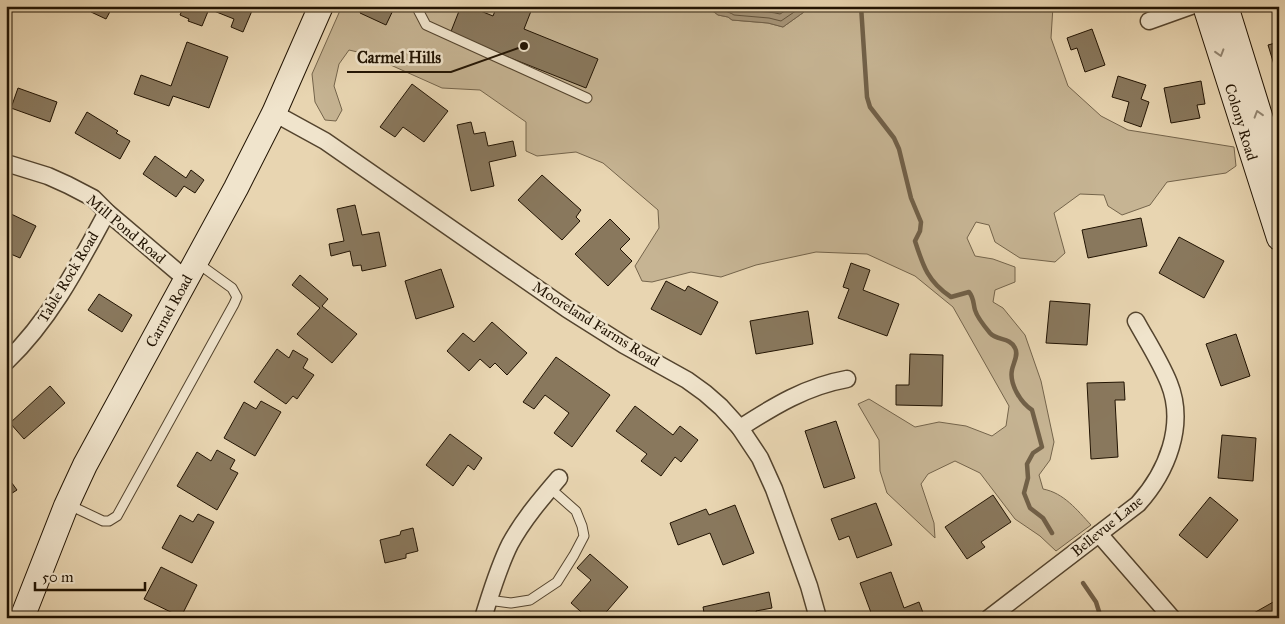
<svg xmlns="http://www.w3.org/2000/svg" width="1285" height="624" font-family="'IM FELL Great Primer',serif">
<style>
.green{fill:#c6b493;stroke:#74644b}
.water{fill:#a59376;stroke:#716048}
.lines{fill:none;stroke-linecap:round;stroke-linejoin:round}
.shore{stroke:#64543c;stroke-width:1}
.stream{stroke:#716048;stroke-width:4.5}
.building{fill:#89785d;stroke:#221403}
.service-casing{stroke:#54442e;stroke-width:11}
.minor-casing{stroke:#54442e;stroke-width:19}
.secondary-casing{stroke:#221403;stroke-width:26}
.service{stroke:#f0e4cc;stroke-width:9}
.minor{stroke:#f0e4cc;stroke-width:16}
.secondary{stroke:#f0e4cc;stroke-width:24}
.oneway{stroke:#938672}
.labels{text-anchor:middle;dominant-baseline:central;stroke-width:5;stroke-linejoin:round;paint-order:stroke}
.street-label{font-size:15px;fill:#221403;stroke:#f0e4cc}
.leader{fill:none;stroke:#221403;stroke-width:2}
.callout-dot{fill:#221403;stroke:#f0e4cc;stroke-width:2}
.callout-label{font-size:16px;text-anchor:middle;font-weight:bold;fill:#221403;stroke:#f0e4cc;stroke-width:5;stroke-linejoin:round;paint-order:stroke}
</style>
<rect width="100%" height="100%" fill="#e8d5b1"/>
<filter id="stains"><feTurbulence type="fractalNoise" baseFrequency=".004" numOctaves="4"/><feColorMatrix values="0 0 0 0 .2 0 0 0 0 .09 0 0 0 0 .02 0 0 0 .5 -.17"/></filter>
<radialGradient id="worn" r=".72"><stop offset=".6" stop-color="#630" stop-opacity="0"/><stop offset="1" stop-color="#630" stop-opacity=".3"/></radialGradient>
<path class="green" d="M342 6H706L718 15 728 17 732 20 768 23 783 27 804 12 810 6H1053L1051 38 1068 86 1101 116 1128 130 1234 147 1236 166 1226 173 1167 182 1150 205 1122 215 1108 206 1104 195 1080 194 1054 213 1065 253 1055 262 1020 258 995 242 989 225 976 222 967 238 975 256 993 259 1015 267V282L995 290 993 302 1003 308 1025 335 1041 381 1054 442 1050 460 1039 475 1043 489C1064 493 1077 510 1091 525L1056 551 1040 536 1015 519 980 473 955 461 928 474 921 484 934 523 935 538 887 493 880 471 879 440 858 404 869 399 915 427 939 422 966 426 992 436 1006 426 1009 406 953 307 915 276 867 254 816 252 756 265 721 277 691 272 652 282 642 281 635 266 659 228 658 210 603 163 576 152 537 156 526 151V122L480 90 442 88 366 54 349 50 339 64 334 86 342 110 336 121 325 120 315 102 312 74Z"/>
<path class="water" d="M706 6H810L804 12 783 27 768 23 732 20 728 17 718 15Z"/>
<g class="lines">
<g class="shore">
<path d="M715 6C721 11 728 11 734 15L769 18 781 21 803 6"/>
<path d="M731 6C746 13 765 10 780 14L793 6"/>
</g>
<g class="stream">
<path d="M861 6 867 97 870 107 894 138 899 149 911 198 921 222 920 231 915 241C923 266 928 282 951 297L969 292C974 298 973 303 975 310 977 317 985 327 990 333 997 341 1010 337 1015 348 1019 355 1013 363 1012 370 1009 384 1021 403 1032 410L1042 447 1033 453 1027 464 1028 478 1024 493 1030 508 1043 518 1052 533"/>
<path d="M1083 583 1096 602 1101 618"/>
</g>
</g>
<g class="building">
<path d="M94 6H113L106 19 91 12Z"/>
<path d="M184 6H254L243 32 231 27 234 19 209 9 202 26 188 21 189 19 180 15Z"/>
<path d="M363 6H395L386 25 360 13Z"/>
<path d="M461 6H468L493 16 497 6H533L524 29 598 59 586 88 450 34Z"/>
<path d="M1092 29 1105 65 1085 72 1077 48 1071 50 1067 38Z"/>
<path d="M187 42 228 57 209 108 173 96 169 106 134 94 141 75 171 86Z"/>
<path d="M1279 42V81L1268 45Z"/>
<path d="M1118 76 1146 85 1141 99 1149 102 1141 127 1124 121 1129 102 1112 97Z"/>
<path d="M1201 81 1205 104 1197 105 1200 118 1171 123 1164 88Z"/>
<path d="M412 84 448 111 424 142 403 127 395 137 380 127Z"/>
<path d="M18 88 57 102 50 122 11 108Z"/>
<path d="M87 112 118 131 116 133 130 141 120 159 75 133Z"/>
<path d="M471 122 474 134 485 132 488 146 513 141 516 156 489 162 494 186 471 191 457 125Z"/>
<path d="M155 156 186 178 191 170 204 180 195 193 184 186 176 197 143 174Z"/>
<path d="M542 175 581 210 576 217 580 221 562 240 518 200Z"/>
<path d="M355 205 362 235 379 232 386 266 362 271 361 265 353 266 350 251 331 256 329 244 344 241 337 209Z"/>
<path d="M7 212 36 226 20 258 6 252V235L8 232 6 231Z"/>
<path d="M1141 218 1147 246 1088 258 1082 230Z"/>
<path d="M610 219 630 239 620 249 632 261 608 286 575 254Z"/>
<path d="M1179 237 1224 261 1204 298 1159 273Z"/>
<path d="M851 263 870 270 863 290 899 304 887 336 838 318 849 289 843 287Z"/>
<path d="M441 269 454 307 416 319 405 281Z"/>
<path d="M300 275 328 299 322 306 357 334 332 363 297 334 320 308 292 285Z"/>
<path d="M666 281 685 291 688 286 718 302 701 335 651 309Z"/>
<path d="M99 294 132 315 122 332 88 310Z"/>
<path d="M1050 301 1090 304 1087 345 1046 343Z"/>
<path d="M808 311 813 344 756 354 750 321Z"/>
<path d="M492 322 527 353 507 375 495 363 490 368 480 359 469 371 447 351 463 333 474 342Z"/>
<path d="M1236 334 1250 376 1221 386 1206 344Z"/>
<path d="M277 349 289 358 293 350 308 359 303 368 314 375 297 399 293 396 286 404 254 382Z"/>
<path d="M910 354 943 355 942 406 896 405V385H909Z"/>
<path d="M556 357 610 395 572 447 554 433 569 413 545 395 534 409 523 402Z"/>
<path d="M1124 382 1125 400H1115L1118 457 1091 459 1087 383Z"/>
<path d="M50 386 65 403 24 439 10 423Z"/>
<path d="M261 401 281 412 255 456 224 438 244 402 256 409Z"/>
<path d="M635 406 673 435 680 426 698 440 681 462 675 457 661 476 641 461 647 454 616 431Z"/>
<path d="M836 421 855 478 824 488 805 431Z"/>
<path d="M450 434 482 458 474 470 468 465 453 486 426 465Z"/>
<path d="M1222 435 1256 438 1253 481 1218 478Z"/>
<path d="M217 450 235 460 230 469 238 473 217 510 177 486 197 452 211 461Z"/>
<path d="M6 475 17 490 6 497Z"/>
<path d="M993 495 1011 522 981 542 985 547 967 559 945 527Z"/>
<path d="M1210 497 1238 520 1207 558 1179 535Z"/>
<path d="M876 503 892 545 857 558 849 536 839 540 831 519Z"/>
<path d="M735 505 754 553 723 565 710 533 678 545 670 523 706 509 709 515Z"/>
<path d="M198 514 214 522 192 563 162 548 180 515 193 522Z"/>
<path d="M413 528 418 551 406 554V558L385 563 380 540 400 535 401 531Z"/>
<path d="M590 554 628 587 601 618H588L571 603 591 580 577 568Z"/>
<path d="M161 567 197 585 181 617 144 599Z"/>
<path d="M891 572 904 608 919 602 925 618H873L860 583Z"/>
<path d="M769 592 772 608 756 611 757 618H705L703 607Z"/>
<path d="M1275 601 1279 609V618H1245Z"/>
</g>
<g class="lines">
<g class="service-casing">
<g id="service">
<path d="M416 6 426 25 587 98"/>
<path d="M67 504 103 521H109L117 516 234 304 237 297 232 288 196 262"/>
<path d="M488 600 511 603 530 600 557 582 574 555 584 536 582 526 576 511 550 488"/>
</g>
</g>
<g class="minor-casing">
<g id="minor">
<path d="M1149 21 1191 6"/>
<path d="M274 113 325 141 567 309 624 345 687 380 705 393 721 407 740 428 760 458 774 489 809 586 818 618"/>
<path d="M6 163 48 176 68 185 93 198 107 212 187 280"/>
<path d="M6 362C50 320 78 266 107 212"/>
<path d="M740 428C774 406 807 386 847 379"/>
<path d="M1099 534 1172 618"/>
<path d="M483 618C491 593 498 568 510 544 523 520 541 499 559 478"/>
<path d="M989 618 1138 504C1167 472 1186 425 1169 383 1160 361 1147 341 1136 321"/>
</g>
</g>
<g class="secondary-casing">
<g id="secondary">
<path d="M1205 6 1279 238"/>
<path d="M1226 6 1279 177"/>
<path d="M22 618 66 506 85 465 236 188 274 113 321 6"/>
</g>
</g>
<use href="#service" class="service"/>
<use href="#minor" class="minor"/>
<use href="#secondary" class="secondary"/>
</g>
<defs><path id="oneway-chevron" d="M-2-3.5L2.5 0L-2 3.5" fill="none" stroke-width="1.6" stroke-linecap="round" stroke-linejoin="round" transform="scale(1.25)"/></defs>
<g class="oneway">
<use href="#oneway-chevron" transform="translate(1220 53) rotate(73)"/>
<use href="#oneway-chevron" transform="translate(1258 114) rotate(-107)"/>
</g>
<g class="labels">
<g class="street-label">
<text transform="translate(1241 122) rotate(73)">Colony Road</text>
<text transform="translate(126 229) rotate(40)">Mill Pond Road</text>
<text transform="translate(68 277) rotate(-59)">Table Rock Road</text>
<text transform="translate(169 311) rotate(-61)">Carmel Road</text>
<text transform="translate(596 324) rotate(32)">Mooreland Farms Road</text>
<text transform="translate(1107 526) rotate(-39)">Bellevue Lane</text>
</g>
</g>
<path class="leader" d="M524 46L451 72H347"/>
<circle class="callout-dot" cx="524" cy="46" r="5"/>
<g class="callout-label">
<text x="399" y="63">Carmel Hills</text>
</g>
<rect width="1285" height="624" fill="none" stroke="#e8d5b1" stroke-width="25"/>
<rect x="8" y="8" width="1270" height="609" fill="none" stroke="#221403" stroke-width="2.5"/>
<rect x="12" y="12" width="1260" height="599" fill="none" stroke="#221403"/>
<path d="M35 582v8h110v-8" fill="none" stroke="#221403" stroke-width="2.5"/>
<text x="42" y="582" font-size="15" fill="#221403" stroke="#f0e4cc" stroke-width="4" paint-order="stroke">50 m</text>
<rect width="100%" height="100%" filter="url(#stains)"/>
<rect width="100%" height="100%" fill="url(#worn)"/>
</svg>
